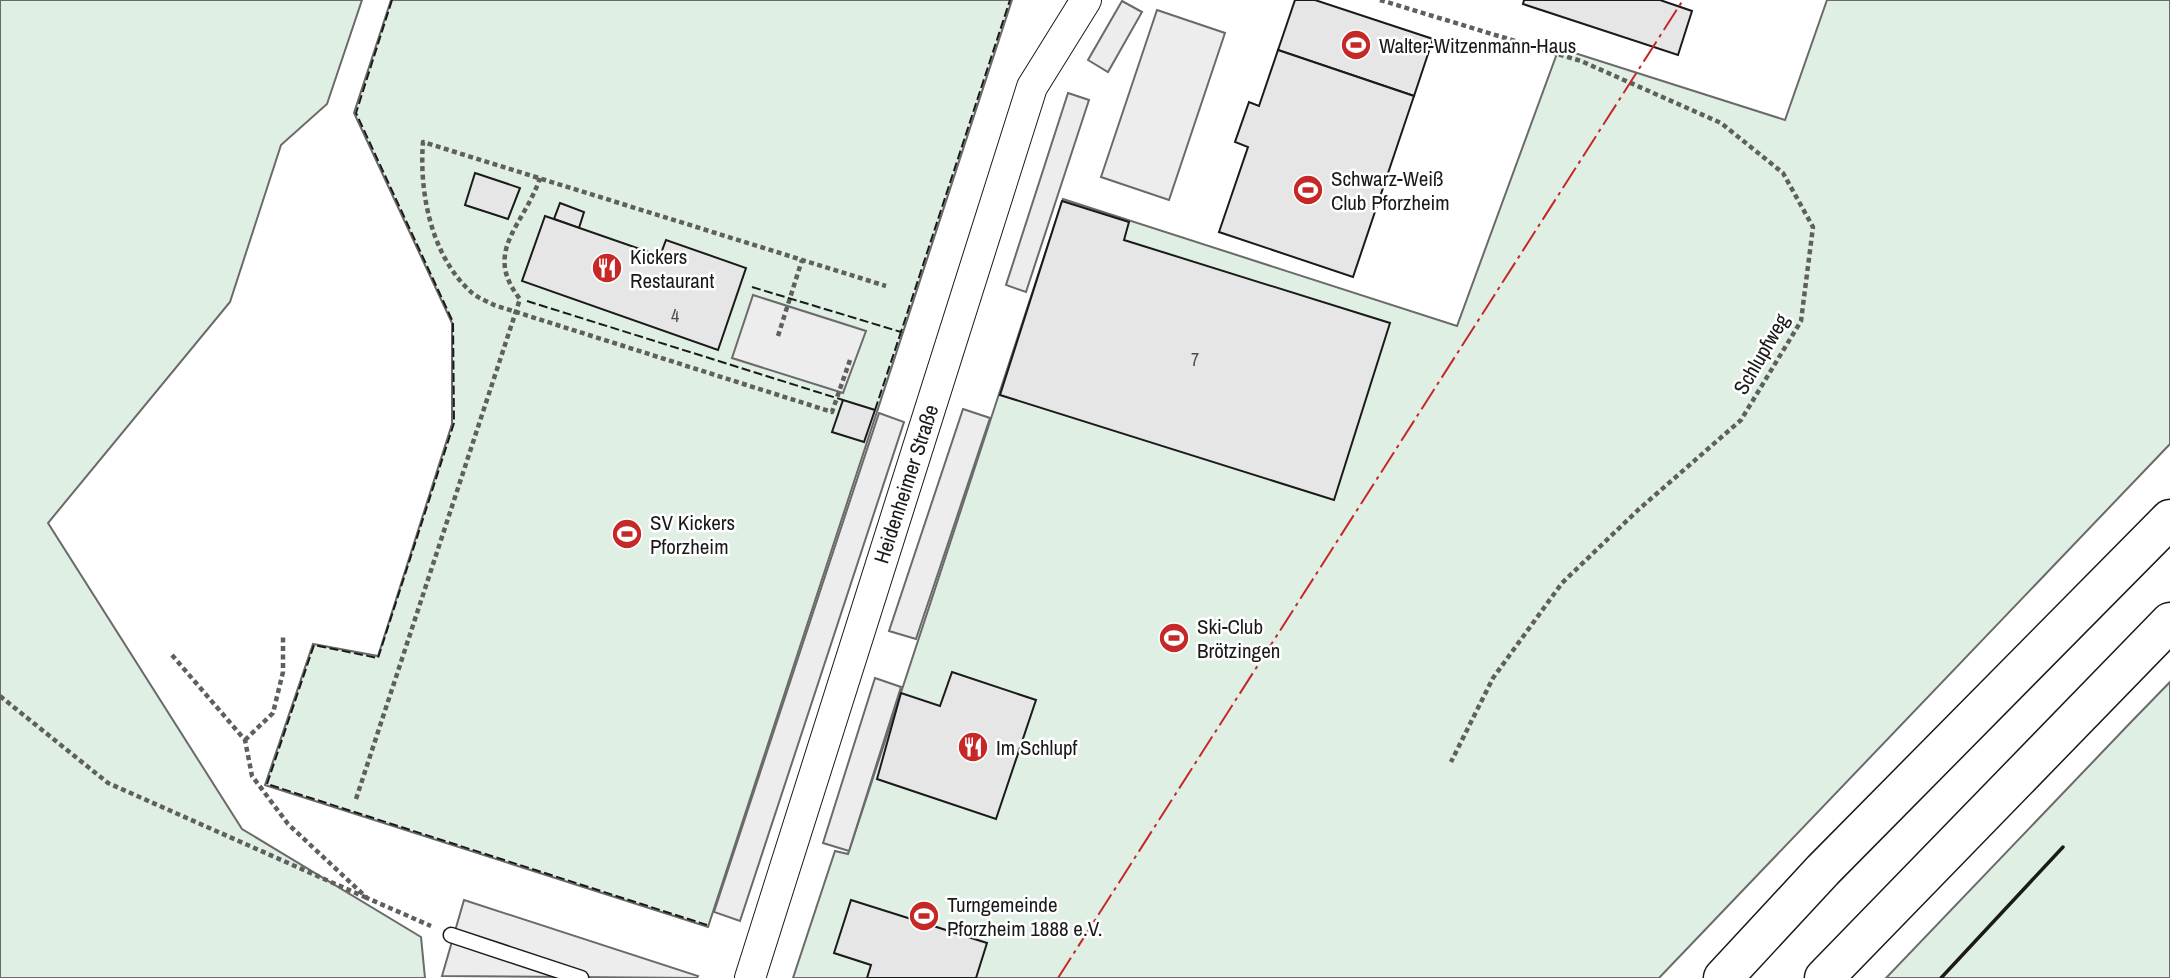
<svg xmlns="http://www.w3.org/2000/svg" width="2170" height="978" font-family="'Archivo Narrow',sans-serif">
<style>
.green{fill:#e0efe3;stroke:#6a6a6a;stroke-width:2}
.parking{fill:#ededed;stroke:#6a6a6a;stroke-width:2}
.building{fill:#e6e6e6;stroke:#1a1a1a;stroke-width:2}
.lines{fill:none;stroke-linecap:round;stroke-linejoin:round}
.service-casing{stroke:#1a1a1a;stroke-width:17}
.minor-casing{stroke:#1a1a1a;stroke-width:32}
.motorway-casing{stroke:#1a1a1a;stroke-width:41}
.path{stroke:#5f5f5f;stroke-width:4.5;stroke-dasharray:5 3.5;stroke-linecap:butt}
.service{stroke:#fff;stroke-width:14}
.minor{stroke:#fff;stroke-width:30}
.motorway{stroke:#fff;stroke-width:38}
.fence{stroke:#1a1a1a;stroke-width:2;stroke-dasharray:9 3.5;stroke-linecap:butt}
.wall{stroke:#1a1a1a;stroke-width:3.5}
.power{stroke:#c62828;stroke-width:2;stroke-dasharray:24 5 3.5 5;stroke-linecap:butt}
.labels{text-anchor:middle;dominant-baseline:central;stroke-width:5;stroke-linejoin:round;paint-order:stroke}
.number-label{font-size:18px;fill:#4d4d4d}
.poi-label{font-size:21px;fill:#1a1a1a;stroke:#fff;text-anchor:start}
.street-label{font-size:21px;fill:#1a1a1a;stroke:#fff}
</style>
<rect width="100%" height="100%" fill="#fff"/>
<g class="green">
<path d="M0 0H362L327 104 281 145 230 302 48 523 242 829 421 937 425 978H0Z"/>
<path d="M391 0H1012L708 927 265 785 313 644 378 656 452 424V323L354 113Z"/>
<path d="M1827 0H2170V444L1659 978H793L835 851 848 854 1063 199 1457 326 1559 48 1785 120Z"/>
<path d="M2170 682V978H1886L2132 721Z"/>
</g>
<g class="parking">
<path d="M1122 1 1142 12 1108 72 1088 60Z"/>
<path d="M1157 10 1225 33 1169 200 1101 177Z"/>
<path d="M1068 93 1089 100 1026 292 1006 285Z"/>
<path d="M753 295 866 331 843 393 732 358Z"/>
<path d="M963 409 990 418 916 639 889 631Z"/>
<path d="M879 413 904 422 740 921 714 912Z"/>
<path d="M875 678 901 687 849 851 823 843Z"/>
<path d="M464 900 698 976 697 978 442 976Z"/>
</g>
<g class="building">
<path d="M1295 0H1315L1433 39 1414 96 1278 50Z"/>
<path d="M1524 0H1660L1692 11 1678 55 1523 4Z"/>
<path d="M1278 50 1414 96 1353 277 1219 232 1248 147 1235 142 1249 102 1259 106Z"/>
<path d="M475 173 520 188 508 219 465 205Z"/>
<path d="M1062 201 1129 222 1124 240 1390 323 1334 500 1000 395Z"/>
<path d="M560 203 584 212 579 228 554 219Z"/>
<path d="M545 216 660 256 666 240 746 268 718 350 522 281Z"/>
<path d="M843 400 875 410 864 442 832 432Z"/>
<path d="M952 672 1036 700 996 819 877 779 901 693 940 706Z"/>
<path d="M851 900 987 943 976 978H867L871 965 834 953Z"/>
</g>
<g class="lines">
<g class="service-casing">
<path id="service" d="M451 935 581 978"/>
</g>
<g class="minor-casing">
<path id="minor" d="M750 978 1032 87 1086 0"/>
</g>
<g class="motorway-casing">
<g id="motorway">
<path d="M1723 978 1823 870 2170 519"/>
<path d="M1824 978 2170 622"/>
</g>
</g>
<g class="path">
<path d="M1380 0 1581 61 1721 123 1783 173 1813 227 1801 321 1741 420 1638 510 1562 583 1493 678 1451 762"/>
<path d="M778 336 802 260"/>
<path d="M850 360 832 412 494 305C486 301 476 297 470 291 431 255 419 192 423 142L886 286"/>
<path d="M172 655 245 740 252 776 288 824 367 898 431 926"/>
<path d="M0 696 108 783 367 898"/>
<path d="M245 740 273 713 283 672V637"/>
<path d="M356 799 520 299C482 251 524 226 540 178"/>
</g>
<use href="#service" class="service"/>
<use href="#minor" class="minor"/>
<use href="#motorway" class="motorway"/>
<g class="fence">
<path d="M392 0 356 113 453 322 454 423 378 658 314 645 267 784 707 925"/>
<path d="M752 287 901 332 1010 0"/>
<path d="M527 301 843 400"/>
<path d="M875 410 901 332"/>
</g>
<path class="wall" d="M1941 978 2063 847"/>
<path class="power" d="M1058 978 1683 0"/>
</g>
<defs>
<g id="stadium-disc" transform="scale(1.575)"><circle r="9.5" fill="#c62828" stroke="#fff"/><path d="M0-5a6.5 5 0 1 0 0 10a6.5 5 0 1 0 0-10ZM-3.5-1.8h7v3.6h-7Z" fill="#fff"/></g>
<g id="restaurant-disc" transform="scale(1.575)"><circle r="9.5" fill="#c62828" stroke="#fff"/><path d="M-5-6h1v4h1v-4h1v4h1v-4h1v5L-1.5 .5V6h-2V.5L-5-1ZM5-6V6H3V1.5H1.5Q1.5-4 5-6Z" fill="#fff"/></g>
</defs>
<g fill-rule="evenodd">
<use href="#stadium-disc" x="1356" y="45"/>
<use href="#stadium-disc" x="1308" y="190"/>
<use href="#restaurant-disc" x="607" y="268"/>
<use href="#stadium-disc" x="627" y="534"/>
<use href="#stadium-disc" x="1174" y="638"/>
<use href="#restaurant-disc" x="973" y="747"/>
<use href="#stadium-disc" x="924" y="916"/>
</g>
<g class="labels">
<g class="number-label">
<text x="675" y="315">4</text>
<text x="1195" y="359">7</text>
</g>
<g class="poi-label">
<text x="1379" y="45">Walter-Witzenmann-Haus</text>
<text x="1331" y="178">Schwarz-Weiß<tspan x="1331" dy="24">Club Pforzheim</tspan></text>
<text x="630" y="256">Kickers<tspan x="630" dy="24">Restaurant</tspan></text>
<text x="650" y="522">SV Kickers<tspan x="650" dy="24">Pforzheim</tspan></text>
<text x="1197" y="626">Ski-Club<tspan x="1197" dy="24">Brötzingen</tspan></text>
<text x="996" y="747">Im Schlupf</text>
<text x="947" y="904">Turngemeinde<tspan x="947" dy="24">Pforzheim 1888 e.V.</tspan></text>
</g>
<g class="street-label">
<text transform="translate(1761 354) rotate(-60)">Schlupfweg</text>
<text transform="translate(906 484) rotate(-72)">Heidenheimer Straße</text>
</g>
</g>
</svg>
